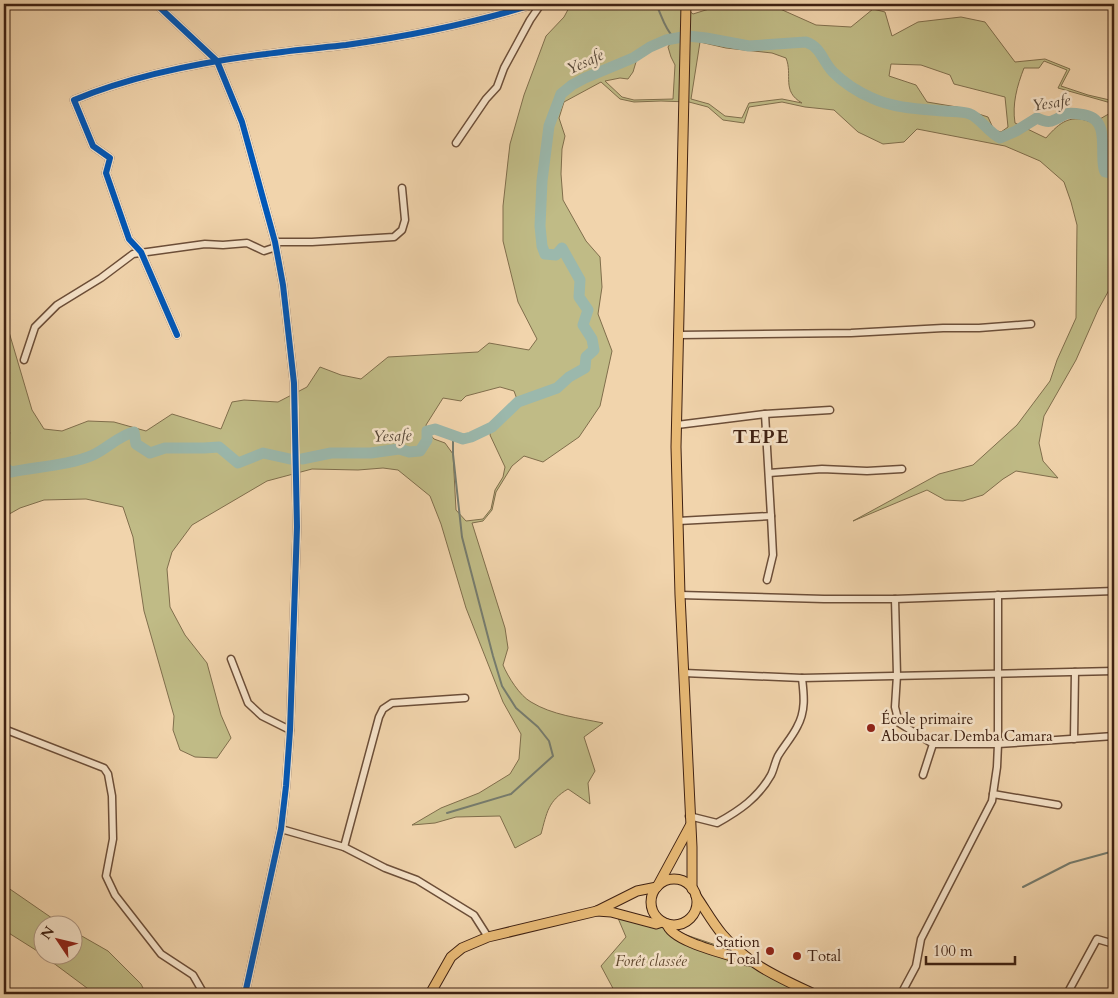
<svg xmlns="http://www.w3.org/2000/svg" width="1118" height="998" font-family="Cardo,serif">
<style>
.green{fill:#c0bb86;stroke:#806e4c;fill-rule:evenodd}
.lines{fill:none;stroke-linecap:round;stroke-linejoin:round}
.stream{stroke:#767c6e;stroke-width:2}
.river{stroke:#9bb8ac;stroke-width:11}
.minor-casing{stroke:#6c4e38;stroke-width:9}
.highway-casing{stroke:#3f2112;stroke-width:11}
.minor{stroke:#f6e3c9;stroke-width:6}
.highway{stroke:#e8ba76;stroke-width:9}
.cycleway-casing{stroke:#f6e3c9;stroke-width:9}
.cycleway{stroke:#0057b8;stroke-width:6}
.poi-dot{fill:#8f2418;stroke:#f6e3c9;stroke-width:2}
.labels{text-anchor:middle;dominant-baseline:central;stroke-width:5;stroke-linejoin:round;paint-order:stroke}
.poi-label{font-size:15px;fill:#3f2112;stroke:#f6e3c9;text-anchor:start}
.park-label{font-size:15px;font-style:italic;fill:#5f482f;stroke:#f6e3c9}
.water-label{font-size:16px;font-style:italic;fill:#564738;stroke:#f6e3c9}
.district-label{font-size:20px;font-weight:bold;letter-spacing:1px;fill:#3f2112;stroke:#f6e3c9}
</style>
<rect width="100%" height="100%" fill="#f1d4ac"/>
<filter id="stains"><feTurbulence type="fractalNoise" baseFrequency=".004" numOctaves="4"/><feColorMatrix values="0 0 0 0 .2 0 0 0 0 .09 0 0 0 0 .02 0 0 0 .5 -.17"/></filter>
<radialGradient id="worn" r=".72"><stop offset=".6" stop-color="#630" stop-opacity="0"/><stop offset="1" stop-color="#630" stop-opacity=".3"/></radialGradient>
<g class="green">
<path d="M571 4H681L693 14 725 4H769L816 25 851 27 873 9 885 12 892 36 918 22 961 17 985 22 1015 62 1045 59 1070 69 1061 86 1088 95 1114 101V288L1109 290 1098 310 1076 360 1044 416 1039 443 1043 461 1058 478 1016 471 1003 479 983 495 963 501 945 500 927 490 853 521 939 474 973 465 1017 425 1050 381 1057 360 1076 318 1077 225 1071 202 1064 182 1040 161 1005 146 917 129 904 142 883 144 858 132 834 110 805 107 782 102 749 107 744 123 723 120 708 107 689 102 661 101 634 102 620 99 601 82 564 102 559 118 565 136 562 149 561 174 563 200 586 241 600 257 602 287 598 314 612 351 600 406 579 437 543 462 524 456 512 466 496 492 492 510 483 521 472 523 505 628 508 648 503 665C508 677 520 696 531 702 552 715 579 718 603 723L584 737 595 771 588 783 590 804 568 789C548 801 547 812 541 834L515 848 500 816 456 817 435 823 412 825 441 808 479 793 510 774 519 759 521 734 503 702 466 608 441 524 430 496 398 470 383 468 358 470 312 469 267 481 192 525 172 552 167 569 170 607 185 635 207 663 221 715 231 738 217 758 195 757 180 750 173 730 174 716 144 611 133 537 123 507 86 499 44 500 20 508 4 517V443L10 433 4 422V320L9 332 32 410 44 429 62 431 88 421 114 422 146 431 172 414 221 429 232 402 244 400 278 402 307 387 320 367 341 375 361 379 388 357 478 352 489 343 529 350 537 339 518 302 503 241V206L508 161 510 144 524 95 546 36 564 17ZM673 39 668 47 671 57 675 65 673 99 634 100 622 97 605 81 620 78 628 79 633 72 636 62 633 58C645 50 659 39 673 39ZM700 42 726 48 772 53 786 58C793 75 781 91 802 103L782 99 749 103 742 118 725 116 709 104 691 99ZM1044 61 1067 70 1058 88 1111 103 1112 112 1093 123C1071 113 1060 122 1046 138L1015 123C1012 104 1017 86 1024 68H1039ZM891 64 921 65 950 75 954 84 1005 97 1008 127 1001 132 994 130 988 117 957 107 927 102 916 85 889 76ZM500 387 514 391 518 402 492 427 490 435 505 467 503 477 495 490 491 509 483 519 466 521 456 510 453 454 445 443 434 439 427 431 426 425 443 398 461 401 466 396Z"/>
<path d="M4 885 62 925 42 926V954L4 930Z"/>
<path d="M615 911 719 946 744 961 758 963 824 994H616L601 966 626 937Z"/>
<path d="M73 931 108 951 141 984 146 994H95L44 956H72Z"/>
</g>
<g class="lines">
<g class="stream">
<path d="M656 4C662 16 664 28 674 38"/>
<path d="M447 813 511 794 553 756 549 741 538 727 516 708 502 686 493 656 462 537 453 454V435"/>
<path d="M1023 887 1070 863 1114 851"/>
</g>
<g class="river">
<path d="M302 459 331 453H371L399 449 409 452 420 451 427 440V431L435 429 463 439 471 437 492 427 518 402 557 388 569 377 585 368 586 357 594 350 592 339 583 325 588 310 579 297 580 280 562 248 556 255 545 254 542 246 540 226 542 181 549 126 561 94 572 85 585 78 633 58 650 47 666 40 688 36 706 38 749 46 806 42C821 47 823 62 833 72 844 83 858 92 872 98 893 108 920 109 943 111 951 112 962 111 970 114 979 117 988 132 1000 138L1016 131 1037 118C1052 125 1053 120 1066 114 1071 112 1079 114 1085 115 1112 120 1098 157 1105 172L1114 174"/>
<path d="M4 467 11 472C35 467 71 465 93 455 108 448 118 436 134 432L136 444 150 453 165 448H204L219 447 238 463 263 453 290 459"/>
</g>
<g class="minor-casing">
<g id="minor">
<path d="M156 4 217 61 242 122 275 242 283 285 294 383 297 527 290 730 286 786 281 829 245 994"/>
<path d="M456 143 486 99 497 87 504 68 530 20 541 4"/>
<path d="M275 242H312L394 237 402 230 405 220 402 188"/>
<path d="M177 335 141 252 129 239 106 173 110 158 93 146 74 100C134 75 202 62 266 54 293 50 319 48 346 45 410 36 474 23 535 4"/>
<path d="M678 335 851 333 943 328H979L1031 324"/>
<path d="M24 360 35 327 57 305 101 278 133 254 205 244 223 245 247 243 264 251 276 247"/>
<path d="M677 425 765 414 830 410"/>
<path d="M769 473 822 469 867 471 902 469"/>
<path d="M678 521 771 516 765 414"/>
<path d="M767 580 773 555 771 516"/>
<path d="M680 595 824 599H895L1114 591"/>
<path d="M895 599 897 675 895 707 899 723 933 744 923 775"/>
<path d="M231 659 248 703 262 716 290 730"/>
<path d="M684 673 802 678 1114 671"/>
<path d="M4 729 104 768 108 774 112 796 113 839 106 876 115 895 161 954 193 975 204 994"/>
<path d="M1074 739 1075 672"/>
<path d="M933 744H998L1114 736"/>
<path d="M993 794 1058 805"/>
<path d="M689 816 717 823C739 811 758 798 771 775 774 769 775 762 778 756 784 746 792 737 797 727 806 711 804 695 802 678"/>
<path d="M281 829 344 847 385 868 417 880 474 915 488 937"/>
<path d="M344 847 379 717 383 709 392 703 465 698"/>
<path d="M901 994 916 966 921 939 992 801 997 767 998 744V595"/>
<path d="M1067 994 1097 939 1114 944"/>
</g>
</g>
<g class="highway-casing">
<g id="highway">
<path d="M686 4 676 447 680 595 692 847V889"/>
<circle cx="674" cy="902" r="23"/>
<path d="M696 896C705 909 712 922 722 934 747 964 780 978 814 994"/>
<path d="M597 911 611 912 656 924 662 922"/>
<path d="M667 924C671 942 731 955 748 961"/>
<path d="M430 994 451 957 462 948 488 937 597 911 637 891 657 887 690 826"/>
</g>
</g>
<use href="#minor" class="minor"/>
<use href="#highway" class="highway"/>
<g class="cycleway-casing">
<g id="cycleway">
<path d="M156 4 217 61 242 122 275 242 283 285 294 383 297 527 290 730 286 786 281 829 245 994"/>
<path d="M177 335 141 252 129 239 106 173 110 158 93 146 74 100C134 75 202 62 266 54 293 50 319 48 346 45 410 36 474 23 535 4"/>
</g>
</g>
<use href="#cycleway" class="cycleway"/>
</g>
<g class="poi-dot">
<circle cx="871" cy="728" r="5"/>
<circle cx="770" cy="951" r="5"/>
<circle cx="797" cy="956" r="5"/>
</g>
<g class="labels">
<g class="poi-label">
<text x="881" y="719">École primaire<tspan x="881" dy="17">Aboubacar Demba Camara</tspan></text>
<text x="760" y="942" text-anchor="end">Station<tspan x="760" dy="17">Total</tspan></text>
<text x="807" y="956">Total</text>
</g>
<g class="park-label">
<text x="651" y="961">Forêt classée</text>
</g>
<g class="water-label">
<text transform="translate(585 62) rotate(-25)">Yesafe</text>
<text transform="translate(1051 103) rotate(-9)">Yesafe</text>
<text transform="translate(392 436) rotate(-2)">Yesafe</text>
</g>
<g class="district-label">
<text x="761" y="436">TEPE</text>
</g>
</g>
<rect width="1118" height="998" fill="none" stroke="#f1d4ac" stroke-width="20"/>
<rect x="5" y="5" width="1108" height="988" fill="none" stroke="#3f2112" stroke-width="2.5"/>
<rect x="10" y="10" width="1098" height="978" fill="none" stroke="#3f2112"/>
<g transform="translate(58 940) rotate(305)"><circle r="24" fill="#f6e3c9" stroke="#ad9580"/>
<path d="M0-4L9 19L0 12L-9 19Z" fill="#8f2418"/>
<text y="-8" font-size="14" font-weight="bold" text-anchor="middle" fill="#3f2112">N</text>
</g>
<path d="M926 956v8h89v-8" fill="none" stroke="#3f2112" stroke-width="2.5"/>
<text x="933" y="956" font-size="15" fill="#3f2112" stroke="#f6e3c9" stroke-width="4" paint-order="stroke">100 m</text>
<rect width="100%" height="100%" filter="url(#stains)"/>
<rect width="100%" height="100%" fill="url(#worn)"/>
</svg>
